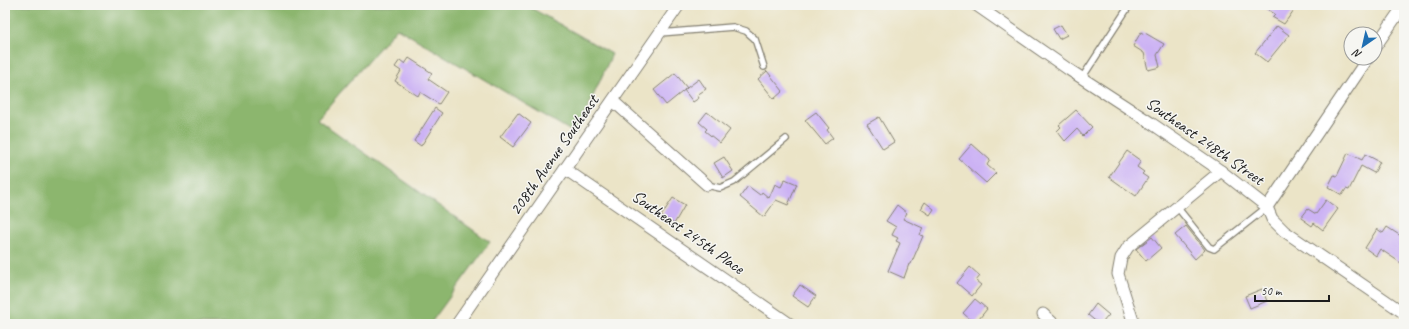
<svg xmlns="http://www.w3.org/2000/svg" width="1409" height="329" font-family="Caveat,sans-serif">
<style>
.forest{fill:#8cb66e;stroke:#546945}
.building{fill:#ccb2f4}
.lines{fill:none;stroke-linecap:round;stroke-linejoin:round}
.service-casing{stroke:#848072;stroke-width:8}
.minor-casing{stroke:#848072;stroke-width:13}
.service{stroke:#fff;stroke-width:5.5}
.minor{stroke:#fff;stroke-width:11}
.labels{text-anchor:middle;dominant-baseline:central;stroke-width:3;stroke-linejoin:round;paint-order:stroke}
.street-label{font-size:17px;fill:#1c1c1c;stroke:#f6f6f2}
</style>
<rect width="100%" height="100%" fill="#f6f6f2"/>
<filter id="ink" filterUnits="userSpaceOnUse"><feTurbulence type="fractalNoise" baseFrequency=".025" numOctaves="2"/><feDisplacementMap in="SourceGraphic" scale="8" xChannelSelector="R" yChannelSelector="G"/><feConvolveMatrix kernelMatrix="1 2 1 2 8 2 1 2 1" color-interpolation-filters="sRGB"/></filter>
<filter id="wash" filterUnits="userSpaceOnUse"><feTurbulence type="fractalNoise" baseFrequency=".012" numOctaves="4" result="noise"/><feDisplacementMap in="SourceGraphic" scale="16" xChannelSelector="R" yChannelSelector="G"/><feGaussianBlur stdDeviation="0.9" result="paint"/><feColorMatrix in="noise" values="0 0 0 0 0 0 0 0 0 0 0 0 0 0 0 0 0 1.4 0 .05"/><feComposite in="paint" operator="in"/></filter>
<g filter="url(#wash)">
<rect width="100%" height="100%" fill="#ebe4c7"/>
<path class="forest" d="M5 5H526L612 54 576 134 397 28 317 119 490 242 430 324H5Z"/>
<g id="blocks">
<g class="building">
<path d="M1260 5H1293L1291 8 1294 10 1284 24 1272 17 1275 14Z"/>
<path d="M1061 25 1067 35 1059 39 1053 29Z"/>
<path d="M1277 26 1289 35 1267 62 1255 53Z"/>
<path d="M1141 32 1144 34 1145 33 1164 44 1157 55 1160 67 1148 70 1144 53 1133 46Z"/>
<path d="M409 58 432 73 428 79 447 92 439 104 420 92 418 96 395 81 401 71 395 67 400 60 405 64Z"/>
<path d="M767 71 783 91 774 99 758 79Z"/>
<path d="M675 73 687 88 666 105 654 90Z"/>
<path d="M699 79 706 89 697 95 699 98 693 102 684 90Z"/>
<path d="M435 108 442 113 421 146 414 141Z"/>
<path d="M1076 110 1092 127 1083 136 1077 129 1065 141 1057 131 1061 127 1059 125Z"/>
<path d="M707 112 730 130 720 143 705 131 707 129 699 122Z"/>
<path d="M816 112 829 128 827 130 833 138 825 144 805 120Z"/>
<path d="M518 113 531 123 513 147 500 137Z"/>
<path d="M879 117 894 142 883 149 867 124Z"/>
<path d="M972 144 990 160 987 165 996 173 986 183 959 159Z"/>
<path d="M1127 151 1141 161 1137 167 1144 172 1142 174 1148 178 1136 196 1109 177Z"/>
<path d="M1348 153 1362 160 1365 154 1380 162 1374 173 1361 166 1349 190 1346 189 1342 195 1328 187 1334 175 1337 176Z"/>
<path d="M724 157 733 171 723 178 714 163Z"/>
<path d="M785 179 797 184 788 205 776 200 764 217 740 197 748 186 760 195 762 192 769 198 775 184 781 187Z"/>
<path d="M673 198 685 205 674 224 661 216Z"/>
<path d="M1326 200 1338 209 1323 230 1314 223 1312 226 1301 218 1308 209 1316 214Z"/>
<path d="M925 202 934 209 930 215 921 209Z"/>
<path d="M897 205 907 213 903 219 923 228 920 235 923 236 911 264H909L904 278 888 271 900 243 896 241 898 238 892 235 896 227 886 221Z"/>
<path d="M1186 226 1205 250 1195 259 1175 235Z"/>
<path d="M1387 227 1404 238 1400 244 1404 247V265L1380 249 1376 256 1365 248 1377 229 1383 233Z"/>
<path d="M1152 237 1161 248 1146 261 1136 249Z"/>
<path d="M970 267 980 276 976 281 981 285 972 296 957 283Z"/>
<path d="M800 285 816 296 808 307 792 296Z"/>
<path d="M1262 289 1267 301 1250 308 1245 296Z"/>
<path d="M975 299 987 309 975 324 963 313Z"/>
<path d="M1096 304 1109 315 1101 324H1099L1088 315Z"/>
</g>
</g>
</g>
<g filter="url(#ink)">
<use href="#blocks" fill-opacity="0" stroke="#848072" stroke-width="1"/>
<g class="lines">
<g class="service-casing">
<g id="service">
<path d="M660 33 733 27 746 31 755 39 764 67"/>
<path d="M1082 78 1129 6"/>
<path d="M707 185 720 188 734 182 786 139"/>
<path d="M1177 207 1209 247 1214 249 1267 207"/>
</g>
</g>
<g class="minor-casing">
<g id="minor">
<path d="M976 5 1068 69 1151 123 1221 171 1267 207 1272 219 1284 231 1404 313"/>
<path d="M1375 47 1404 5"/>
<path d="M613 101 707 185"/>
<path d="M565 169 790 324"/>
<path d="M1267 207 1368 58"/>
<path d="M1043 314 1054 324"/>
<path d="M457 324 679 5"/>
<path d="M1134 324 1118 274 1121 258 1128 247 1221 171"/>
</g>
</g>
<use href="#service" class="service"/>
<use href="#minor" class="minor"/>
</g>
</g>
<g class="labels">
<g class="street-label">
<text transform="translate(1205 141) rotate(35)">Southeast 248th Street</text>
<text transform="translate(554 155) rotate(-55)">208th Avenue Southeast</text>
<text transform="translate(688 232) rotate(35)">Southeast 245th Place</text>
</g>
</g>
<rect width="1409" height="329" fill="none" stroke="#f6f6f2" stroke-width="20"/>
<g transform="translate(1363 46) rotate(214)"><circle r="19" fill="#f6f6f2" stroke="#9f9f9c"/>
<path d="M0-3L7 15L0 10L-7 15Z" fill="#1f6fb2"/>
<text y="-6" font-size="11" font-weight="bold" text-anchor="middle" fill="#1c1c1c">N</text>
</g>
<path d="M1255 295v6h74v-6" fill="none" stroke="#1c1c1c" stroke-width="2"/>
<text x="1261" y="295" font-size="12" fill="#1c1c1c" stroke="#f6f6f2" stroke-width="3" paint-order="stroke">50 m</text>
</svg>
